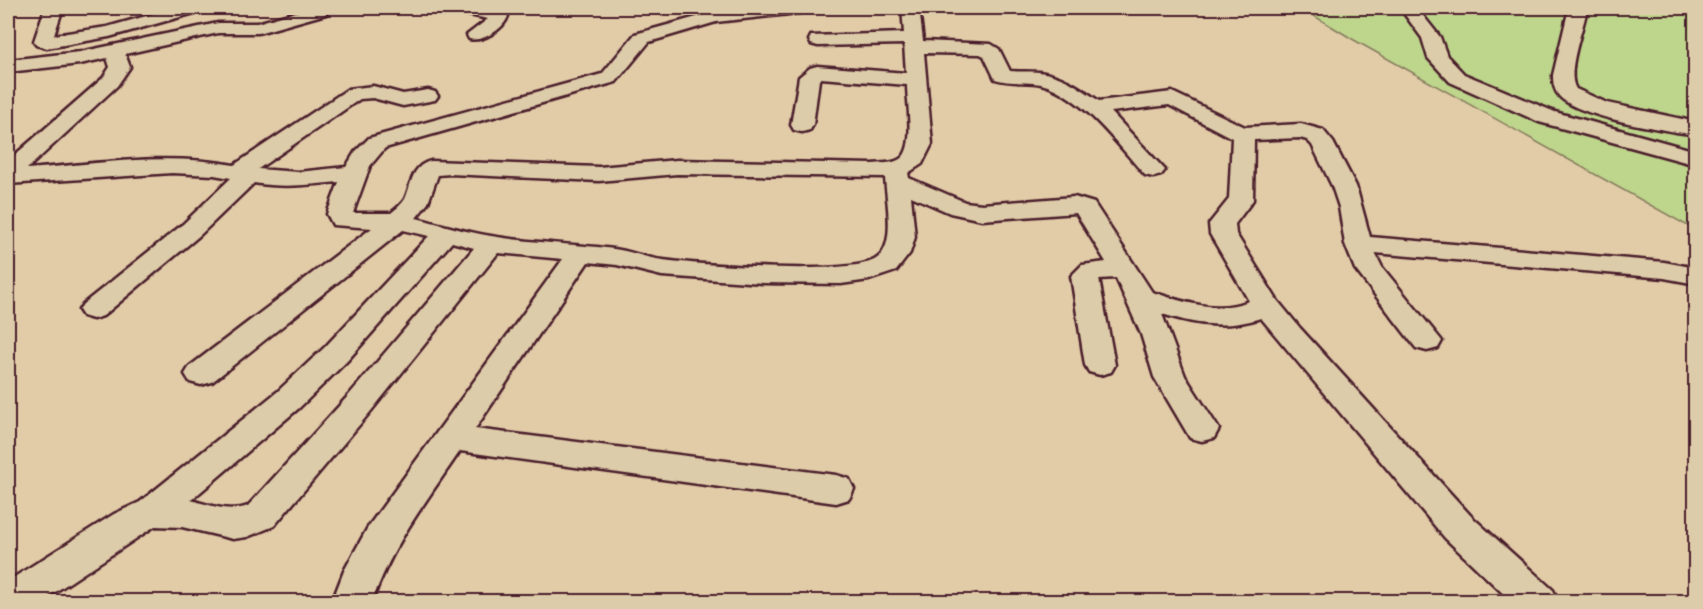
<svg xmlns="http://www.w3.org/2000/svg" width="1703" height="609" font-family="Mali,sans-serif">
<style>
.green{fill:#bed58c;stroke:#847a5c;stroke-width:1.5}
.lines{fill:none;stroke-linecap:round;stroke-linejoin:round}
.minor-casing{stroke:#4a1f2b;stroke-width:5}
.minor{fill:#ddcca9;fill-rule:evenodd}
</style>
<rect width="100%" height="100%" fill="#e2cca8"/>
<filter id="ink" filterUnits="userSpaceOnUse"><feTurbulence type="fractalNoise" baseFrequency=".0167" numOctaves="2"/><feDisplacementMap in="SourceGraphic" scale="12" xChannelSelector="R" yChannelSelector="G"/><feConvolveMatrix kernelMatrix="1 2 1 2 8 2 1 2 1" color-interpolation-filters="sRGB"/></filter>
<g filter="url(#ink)">
<path class="green" d="M1301 8H1695V230L1354 40Z"/>
<g class="lines">
<g class="minor-casing">
<g id="minor">
<path d="M45 8H63L54 35 107 27 175 8H201L198 12 109 37 47 48 36 45 34 41Z"/>
<path d="M310 8H327L329 10 326 14 258 33H218L125 54 130 67 117 86 27 169C94 164 166 152 234 165L348 89 373 86 403 94 428 90 435 92 438 96 435 100 403 106 373 98 360 99 258 169 298 172 346 167 355 152 369 138 602 74 635 34 715 12 754 8H808L805 12 799 13 716 22 649 42 616 82 385 148 370 166 353 213H391C396 209 402 204 405 199 412 184 411 166 431 161L599 167 677 160 872 164C881 163 893 164 900 159 916 149 907 103 907 85L821 78 819 80 813 125 810 130 802 132 794 130 791 125 799 77 810 68 817 66 906 73 904 44 818 46 811 44 809 40 811 36 904 33 902 8H919L923 41 991 44 999 49 1010 71C1020 72 1029 71 1039 72 1062 75 1081 88 1099 101L1172 92 1245 127 1301 124 1323 130 1333 142 1356 186 1370 237 1664 262 1696 268V284L1664 278 1375 253 1382 267 1442 341 1438 348 1427 351 1416 348 1355 269 1345 244 1339 207 1332 186 1312 145 1307 140 1300 138 1254 140 1253 200 1235 224 1236 234 1277 300 1300 328 1471 516 1553 590 1559 602H1512L1445 538 1261 318C1226 329 1197 325 1162 314L1185 376 1219 429 1214 438 1202 441 1190 438 1154 377 1141 334 1116 278 1099 279 1115 365 1111 372 1100 375 1089 372 1085 365 1071 276 1082 265 1106 262 1076 213 982 220 950 213 911 196 915 237 910 253 896 271 869 280 841 284 763 283 662 276 617 265 588 262 475 429 836 475 849 479 854 489 849 499 836 503 460 451C427 500 391 546 372 602H332L344 571 368 527 563 259 498 253 371 411 274 526 247 537 233 539 182 527 155 526 40 602H8V581L114 514 140 502 277 392 325 347 429 236 403 230 212 382 201 385 190 382 185 374 190 366 372 228 333 225 327 214 339 182C310 185 282 188 254 183L200 235 103 316 93 319 83 316 79 310 83 304 182 225 231 178 214 175 172 173 8 184V161L103 78 110 67 107 58 80 64 8 72V60L80 52 218 23H257ZM924 53 980 54 984 56 995 79C1010 84 1026 81 1041 84 1081 94 1118 145 1145 175L1153 177 1161 175 1165 170 1111 112 1169 105 1232 138 1229 199 1209 224 1210 234 1249 301C1216 314 1184 302 1152 292L1094 203 1074 197 982 204 965 202 909 178 908 173 922 164 932 144ZM450 174 599 181 677 174 885 177C886 199 897 246 876 259 851 276 698 265 663 260 646 258 630 251 614 249 573 244 531 243 491 236 466 232 440 224 416 218L428 203 438 175ZM452 242 474 248 349 395 248 506C230 513 210 505 191 500L299 408 347 361Z"/>
<path d="M453 8H484L505 12 508 16C504 29 483 42 469 39L467 35 488 19 455 12Z"/>
<path d="M1400 8H1417L1440 37 1447 56 1464 74 1555 112 1696 151V165L1539 122 1450 82 1428 58 1422 38Z"/>
<path d="M1569 8H1587C1584 28 1565 72 1576 89L1607 103 1696 122V135C1665 130 1581 118 1560 97 1554 90 1553 84 1553 75Z"/>
</g>
</g>
<use href="#minor" class="minor"/>
</g>
</g>
<rect width="1703" height="609" fill="none" stroke="#ddcca9" stroke-width="30"/>
<rect x="15" y="15" width="1673" height="579" fill="none" stroke="#4a1f2b" stroke-width="2" filter="url(#ink)"/>
</svg>
